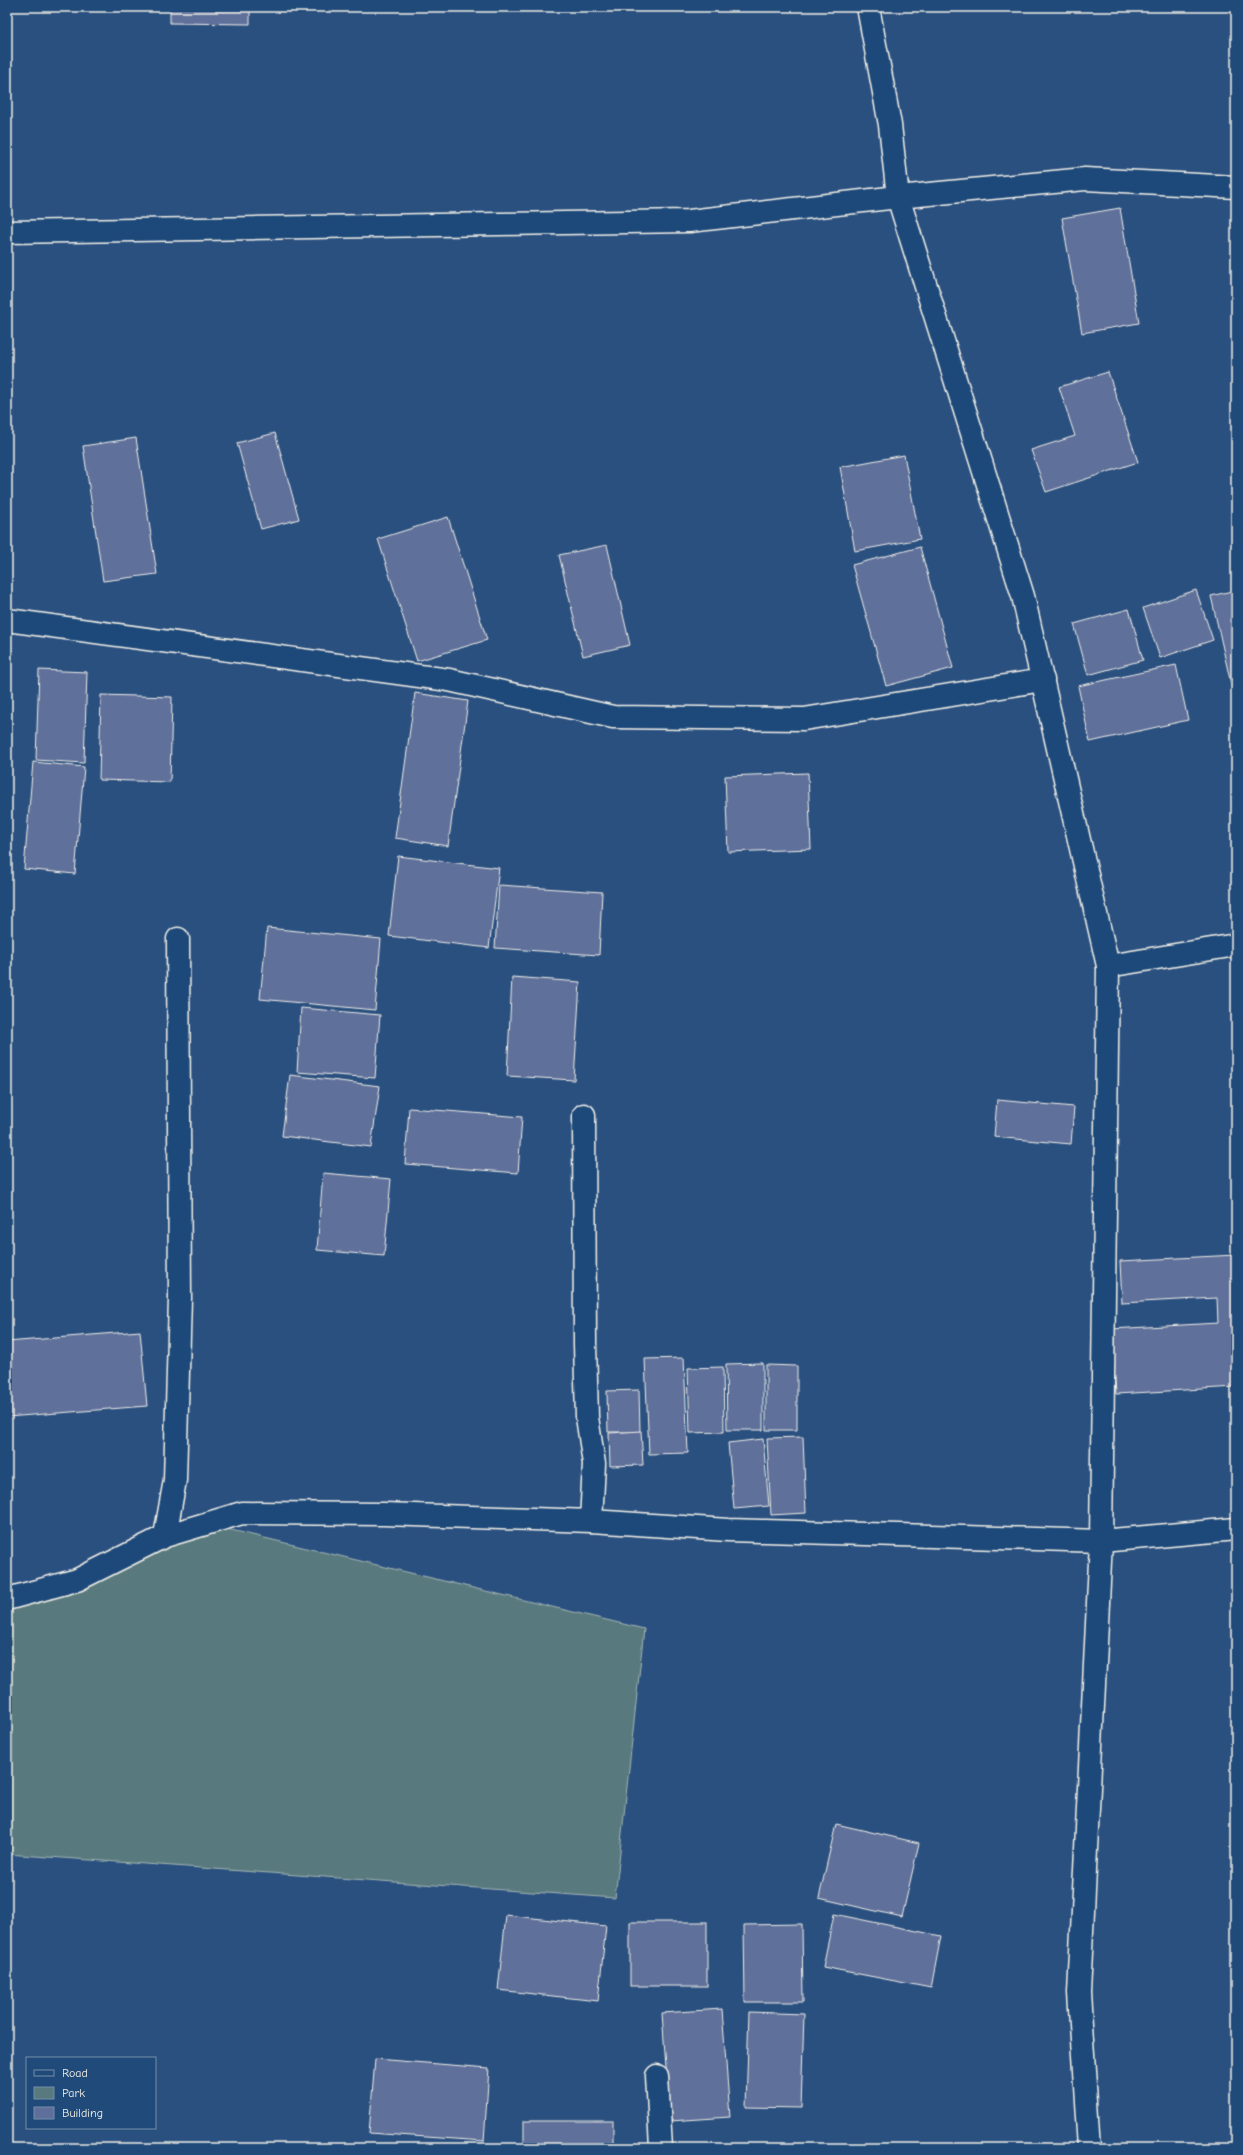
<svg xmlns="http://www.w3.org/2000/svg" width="1243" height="2155" font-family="'Comic Neue',sans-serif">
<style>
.green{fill:#587a7e;stroke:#a6b6b3}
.building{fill:#5e6f9b;stroke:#f4f1e8}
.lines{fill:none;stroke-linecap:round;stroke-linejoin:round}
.street-casing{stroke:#f4f1e8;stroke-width:25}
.street{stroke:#1f4a7a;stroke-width:22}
</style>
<rect width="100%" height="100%" fill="#2a5080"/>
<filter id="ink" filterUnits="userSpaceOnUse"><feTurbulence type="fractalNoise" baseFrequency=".025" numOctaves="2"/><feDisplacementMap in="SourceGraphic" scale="8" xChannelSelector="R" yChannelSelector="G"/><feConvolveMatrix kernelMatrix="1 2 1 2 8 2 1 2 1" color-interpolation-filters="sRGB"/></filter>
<g filter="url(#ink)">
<path class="green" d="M227 1529 644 1629 615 1898 7 1854V1597Z"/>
<g class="building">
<path d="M170 7H250V24L170 23Z"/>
<path d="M1120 208 1139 323 1082 333 1062 218Z"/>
<path d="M1108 372 1138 462 1046 492 1031 450 1075 436 1059 387Z"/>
<path d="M275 433 299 519 261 529 237 443Z"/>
<path d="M136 438 157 574 103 581 83 446Z"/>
<path d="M904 455 920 539 855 551 840 467Z"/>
<path d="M448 517 487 640 417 661 378 539Z"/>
<path d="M607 545 630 645 583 656 559 555Z"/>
<path d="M920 547 953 668 886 686 852 565Z"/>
<path d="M1196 590 1213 640 1160 658 1143 608Z"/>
<path d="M1236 590V706L1211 596Z"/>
<path d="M1129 609 1143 660 1088 675 1074 624Z"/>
<path d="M1176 665 1188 720 1090 742 1078 686Z"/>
<path d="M39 670 87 672 84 763 36 760Z"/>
<path d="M415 693 468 701 448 846 395 838Z"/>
<path d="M101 695 172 697 170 782 99 780Z"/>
<path d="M33 762 84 767 75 874 24 869Z"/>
<path d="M808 773 811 849 728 852 725 776Z"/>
<path d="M398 856 499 868 489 948 389 936Z"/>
<path d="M499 885 602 892 599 955 495 948Z"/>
<path d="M267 928 381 939 375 1010 260 999Z"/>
<path d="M512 977 580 982 574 1080 507 1076Z"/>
<path d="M301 1008 380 1015 375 1078 297 1072Z"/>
<path d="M290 1075 380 1086 371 1147 282 1136Z"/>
<path d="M997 1100 1074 1107 1071 1144 994 1137Z"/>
<path d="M409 1108 522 1117 518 1173 405 1164Z"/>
<path d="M323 1173 391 1179 384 1256 317 1250Z"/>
<path d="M1236 1255V1387L1116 1394 1111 1329 1218 1323 1217 1298 1122 1303 1120 1261Z"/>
<path d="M140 1331 147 1406 7 1417V1342Z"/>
<path d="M684 1358 688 1453 649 1454 645 1359Z"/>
<path d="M763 1363V1430H727L726 1364Z"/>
<path d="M766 1365 797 1366V1430H766Z"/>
<path d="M723 1367 724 1432 690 1433 688 1368Z"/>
<path d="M639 1390 640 1432H608L607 1391Z"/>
<path d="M641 1431 643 1465 610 1466 609 1433Z"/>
<path d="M803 1437 806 1513 771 1515 767 1438Z"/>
<path d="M763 1439 769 1506 734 1509 728 1443Z"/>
<path d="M836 1824 919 1843 902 1917 819 1898Z"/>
<path d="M834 1914 941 1936 931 1988 823 1967Z"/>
<path d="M506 1915 606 1926 598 2001 498 1990Z"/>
<rect x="630" y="1922" width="77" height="64"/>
<path d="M802 1924 803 2002H745L744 1925Z"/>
<path d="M722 2009 730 2117 670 2121 662 2013Z"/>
<path d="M749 2012 804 2014 801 2108 746 2107Z"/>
<path d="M375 2059 489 2068 484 2141 369 2133Z"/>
<rect x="524" y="2121" width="89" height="27"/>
</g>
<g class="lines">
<g class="street-casing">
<g id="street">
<path d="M868 7 890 125 898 197 1023 596 1108 966 1101 1541 1079 1993 1089 2148"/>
<path d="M7 232 689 221 898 197 1085 179 1236 187"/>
<path d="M7 620 449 680 613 717 804 719 1043 680"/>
<path d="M1108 966 1236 945"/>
<path d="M584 1115 585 1344 587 1417 594 1464 591 1521"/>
<path d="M165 1536 175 1480 180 1298 178 939"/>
<path d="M7 1599 77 1580 165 1536 242 1513 384 1514 591 1521 728 1530 1101 1541 1236 1529"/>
<path d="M657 2076 661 2148"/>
</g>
</g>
<use href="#street" class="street"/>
</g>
</g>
<rect width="1243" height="2155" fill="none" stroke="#1f4a7a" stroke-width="24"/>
<rect x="12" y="12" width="1219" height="2131" fill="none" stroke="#f4f1e8" stroke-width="1.5" filter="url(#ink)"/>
<rect x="26" y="2057" width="130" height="72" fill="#1f4a7a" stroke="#748da6"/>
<rect x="34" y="2070" width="20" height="6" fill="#1f4a7a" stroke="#748da6"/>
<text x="62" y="2077" font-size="12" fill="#f4f1e8">Road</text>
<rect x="34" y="2087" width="20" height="12" fill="#587a7e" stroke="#748da6"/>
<text x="62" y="2097" font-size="12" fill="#f4f1e8">Park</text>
<rect x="34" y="2107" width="20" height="12" fill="#5e6f9b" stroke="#748da6"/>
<text x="62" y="2117" font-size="12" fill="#f4f1e8">Building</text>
</svg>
